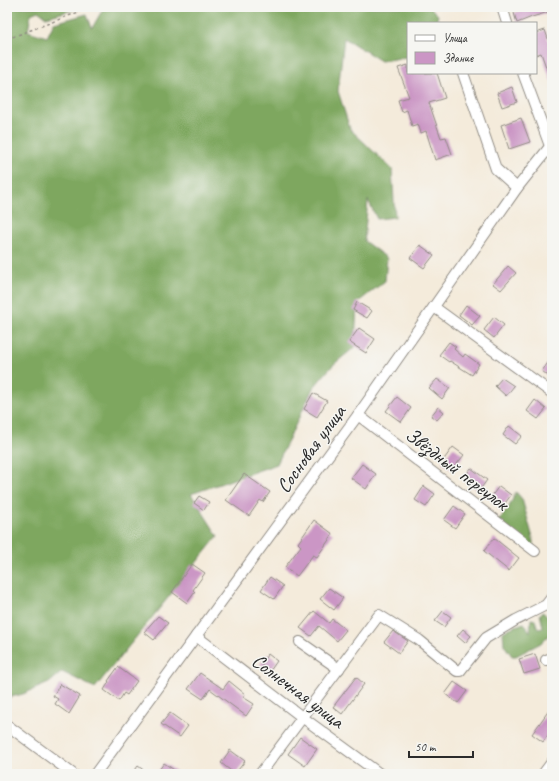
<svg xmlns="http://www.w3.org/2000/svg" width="559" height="781" font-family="Caveat,sans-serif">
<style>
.forest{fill:#7ea75f;stroke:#546945}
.building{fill:#cb96c5}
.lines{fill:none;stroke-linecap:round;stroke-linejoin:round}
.minor-casing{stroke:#908b83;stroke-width:12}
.path{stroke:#908b83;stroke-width:1.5;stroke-dasharray:3 3;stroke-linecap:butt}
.minor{stroke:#fff;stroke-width:10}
.labels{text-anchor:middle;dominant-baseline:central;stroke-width:3;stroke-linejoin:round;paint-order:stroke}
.street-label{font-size:20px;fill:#2b2b2b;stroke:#f6f6f2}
</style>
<rect width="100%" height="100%" fill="#f6f6f2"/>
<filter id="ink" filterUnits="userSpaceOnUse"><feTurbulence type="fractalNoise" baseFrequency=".025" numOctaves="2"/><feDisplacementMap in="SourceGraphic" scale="8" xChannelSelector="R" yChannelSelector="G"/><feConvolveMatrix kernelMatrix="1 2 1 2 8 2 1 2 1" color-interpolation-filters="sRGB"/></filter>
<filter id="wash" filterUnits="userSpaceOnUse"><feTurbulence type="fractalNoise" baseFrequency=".012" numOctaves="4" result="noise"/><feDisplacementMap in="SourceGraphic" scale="16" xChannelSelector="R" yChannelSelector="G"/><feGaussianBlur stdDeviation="0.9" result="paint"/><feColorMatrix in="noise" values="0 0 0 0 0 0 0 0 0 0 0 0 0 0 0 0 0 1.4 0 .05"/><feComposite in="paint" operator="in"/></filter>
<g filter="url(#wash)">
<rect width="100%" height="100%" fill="#f4ebdb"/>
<g class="forest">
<path d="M7 7H77L73 10 46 17 38 11 31 14 28 31 47 37 54 23 87 14 92 28 103 9 113 7H430L438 15 436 23H408V57L381 61 344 38 338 91 350 129 392 169 395 217 377 219 368 200 364 241 387 258 385 281 357 303 355 347 333 365 313 388 277 464 191 494 218 536 95 688 62 672 49 683 23 694 7 698Z"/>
<path d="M516 492 522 499 533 538V547L497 522 508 509Z"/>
<path d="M543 612 550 620 552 632 541 643 516 656H512L504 645 503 632 510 628 524 623 530 632 531 619 535 620 538 629 543 628 540 614Z"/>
</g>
<g id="blocks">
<g class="building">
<path d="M530 7H552V11L532 17 517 23 514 13Z"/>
<path d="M545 30 552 50V81H551L541 53 536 55V33Z"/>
<path d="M408 65V73H437L445 98 429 103 441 138 446 137 452 154 435 160 426 131 421 133 418 124 412 126 407 110 402 112 398 100 409 97 398 68Z"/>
<path d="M512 87 517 102 502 107 497 93Z"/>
<path d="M521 118 530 142 509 149 501 125Z"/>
<path d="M420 245 434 255 424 268 410 258Z"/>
<path d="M508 266 516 273 501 290 493 284Z"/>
<path d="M357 302 372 311 367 318 353 310Z"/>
<path d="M466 305 480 316 472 325 459 315Z"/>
<path d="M494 317 504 325 494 338 484 330Z"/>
<path d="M359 328 375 339 366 353 349 342Z"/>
<path d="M449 342 456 347 454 349 463 357 465 354 479 364 472 375 450 361 449 362 439 355Z"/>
<path d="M552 357V379L542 371Z"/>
<path d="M502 378 514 386 506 396 495 386Z"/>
<path d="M437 379 450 388 442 399 429 388Z"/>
<path d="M313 393 327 401 317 417 304 409Z"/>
<path d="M397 397 411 408 401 422 386 411Z"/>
<path d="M535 400 546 409 538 419 527 411Z"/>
<path d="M438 407 444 412 437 420 431 416Z"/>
<path d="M509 426 522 436 515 444 503 435Z"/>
<path d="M453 447 464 455 452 470 442 462Z"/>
<path d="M362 464 376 474 366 489 351 478Z"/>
<path d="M471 468 487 480 479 491 463 479Z"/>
<path d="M244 474 270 492 263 502 260 500 249 516 226 500Z"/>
<path d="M424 486 435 494 426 507 415 500Z"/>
<path d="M499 486 511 495 503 506 491 497Z"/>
<path d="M199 496 209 502 204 510 194 503Z"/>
<path d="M454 506 465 514 455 528 444 520Z"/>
<path d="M314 520 333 534 317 557 313 555 297 576 285 567 301 546 298 543Z"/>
<path d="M494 538 519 558 509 571 484 551Z"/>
<path d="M192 564 205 573 193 590 195 592 187 603 172 592Z"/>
<path d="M270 577 283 586 274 599 261 590Z"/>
<path d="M329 588 343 598 334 610 320 599Z"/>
<path d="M314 611 329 623 332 619 346 630 337 641 319 626 311 636 300 628Z"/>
<path d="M443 611 451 617 444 627 435 621Z"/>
<path d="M158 616 168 623 154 640 144 632Z"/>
<path d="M463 629 471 636 465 643 457 636Z"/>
<path d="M393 631 408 641 399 653 384 642Z"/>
<path d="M268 654 277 661 270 671 260 664Z"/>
<path d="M535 654 540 669 524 674 519 659Z"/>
<path d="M118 667 137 681 127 695 124 693 119 701 104 690 109 682 108 681Z"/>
<path d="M200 673 223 689 229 681 245 694 243 697 254 704 246 716 210 689 203 699 188 689Z"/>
<path d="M356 677 364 684 342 714 333 707Z"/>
<path d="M454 682 467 691 458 703 445 694Z"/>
<path d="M60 684 80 696 69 714 55 704 58 699 53 696Z"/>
<path d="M552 706V729L543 742 532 734Z"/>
<path d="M170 713 188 726 180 737 161 724Z"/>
<path d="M300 737 317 749 305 766 288 754Z"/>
<path d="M230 750 245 761 235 774 221 763Z"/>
<path d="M164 763 180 774H156Z"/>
<path d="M138 766 149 774H132Z"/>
</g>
</g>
</g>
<g filter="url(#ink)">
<use href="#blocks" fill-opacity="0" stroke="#908b83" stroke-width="1"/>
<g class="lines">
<g class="minor-casing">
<g id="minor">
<path d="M502 7 507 23"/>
<path d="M463 73 496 169 517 188"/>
<path d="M523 73 550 146"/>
<path d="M434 307 552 393"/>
<path d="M358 415 535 551"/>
<path d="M196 636 302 717 380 774"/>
<path d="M300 642 339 669"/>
<path d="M546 660 552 658"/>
<path d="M7 725 73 774"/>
<path d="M95 774 358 415 517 188 552 144"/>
<path d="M260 774 379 615 419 640 457 671H460L486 638 516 620 546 605 552 597"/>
<path d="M543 774 552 762"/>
</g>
</g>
<path class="path" d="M7 39 92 7"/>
<use href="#minor" class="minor"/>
</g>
</g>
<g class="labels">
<g class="street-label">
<text transform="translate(311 449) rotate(-54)">Сосновая улица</text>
<text transform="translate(457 469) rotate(37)">Звёздный переулок</text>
<text transform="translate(298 691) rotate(37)">Солнечная улица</text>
</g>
</g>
<rect width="559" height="781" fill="none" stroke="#f6f6f2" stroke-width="24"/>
<rect x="407" y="22" width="130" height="52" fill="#f6f6f2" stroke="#a5a5a2"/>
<rect x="415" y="35" width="20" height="6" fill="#ffffff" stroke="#a5a5a2"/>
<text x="443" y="42" font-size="12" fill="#2b2b2b">Улица</text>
<rect x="415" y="52" width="20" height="12" fill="#cb96c5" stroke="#a5a5a2"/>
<text x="443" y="62" font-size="12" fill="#2b2b2b">Здание</text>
<path d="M409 751v6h64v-6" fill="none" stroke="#2b2b2b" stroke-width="2"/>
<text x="415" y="751" font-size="12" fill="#2b2b2b" stroke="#f6f6f2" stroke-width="3" paint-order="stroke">50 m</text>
</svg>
